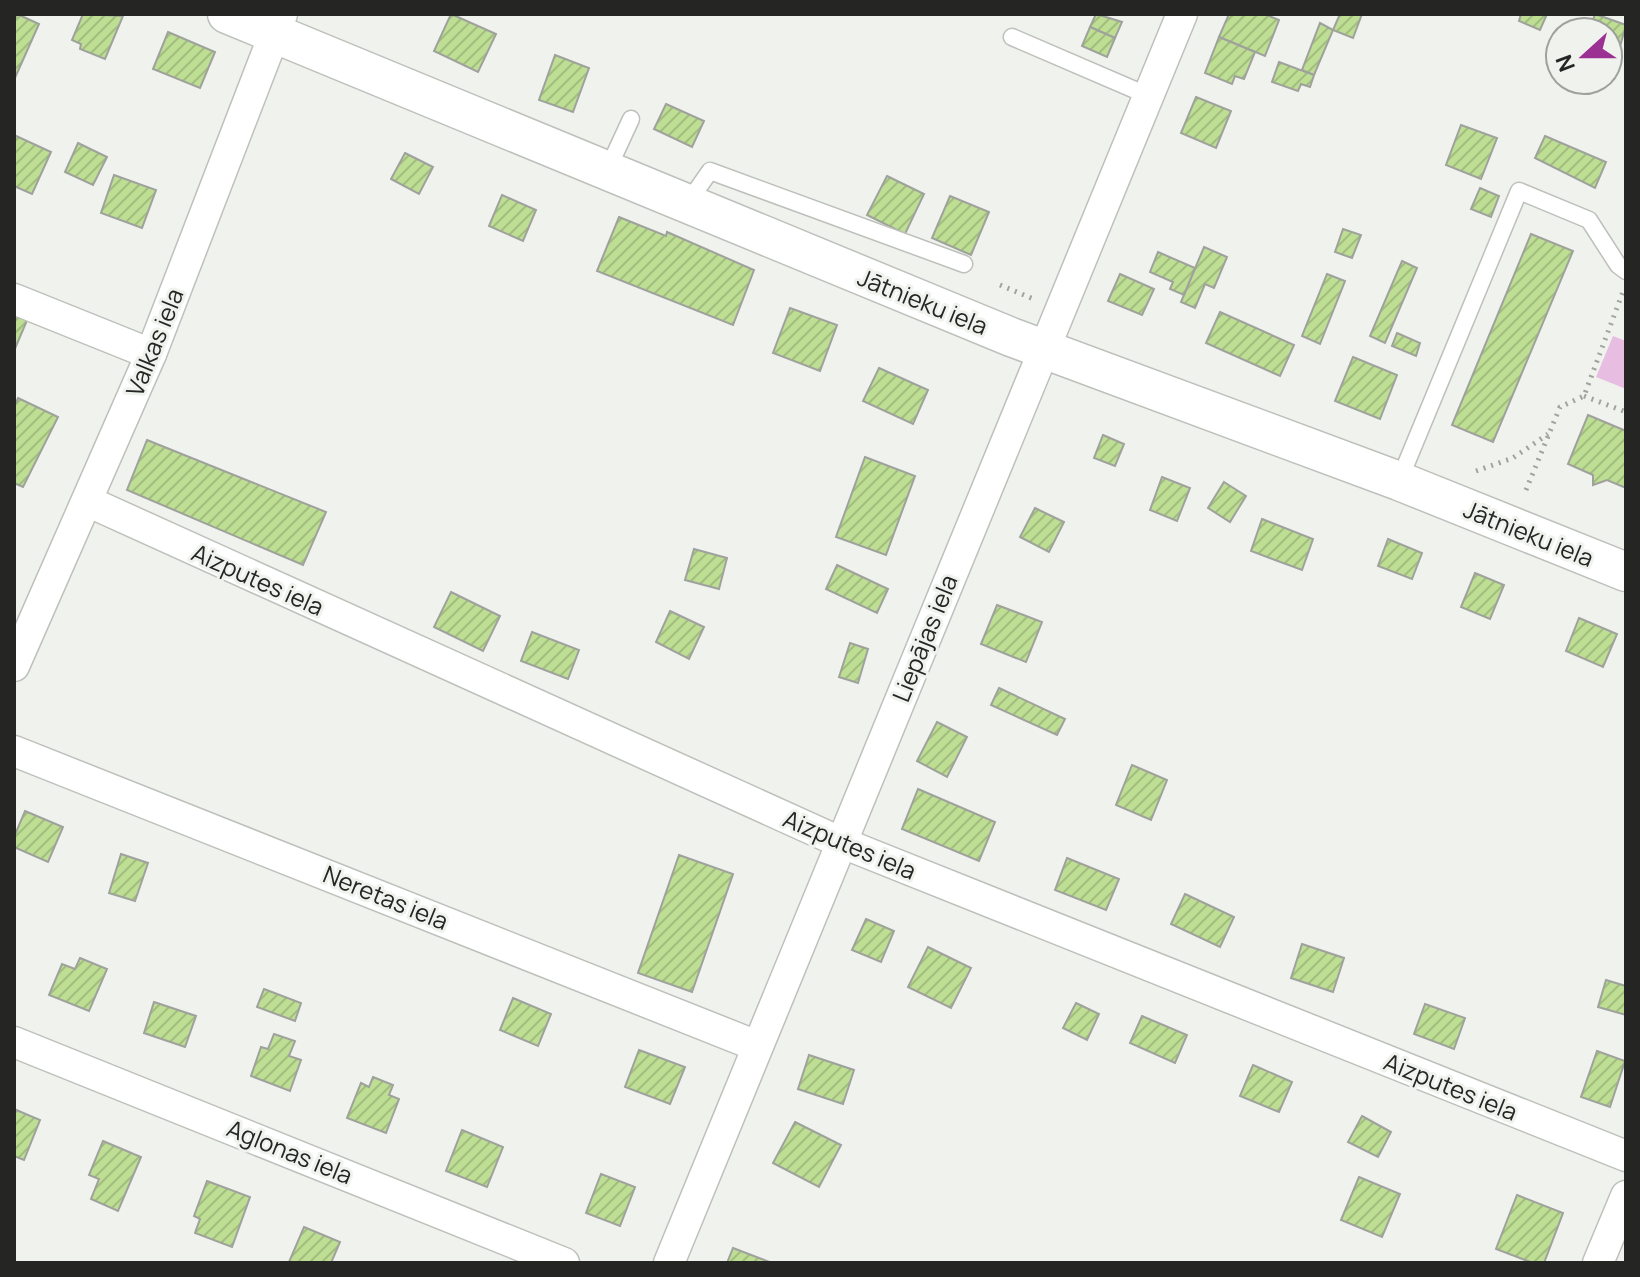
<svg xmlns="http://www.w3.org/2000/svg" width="1640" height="1277" font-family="Manrope,sans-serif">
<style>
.grass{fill:#e8bde2}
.building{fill:url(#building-hatch);stroke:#9fa29c;stroke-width:2}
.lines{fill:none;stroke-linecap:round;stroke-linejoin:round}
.service-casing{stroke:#bec0bb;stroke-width:19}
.minor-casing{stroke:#bec0bb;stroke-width:33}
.tertiary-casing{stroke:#bec0bb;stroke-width:41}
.path{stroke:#a1a39f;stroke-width:5;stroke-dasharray:2 6;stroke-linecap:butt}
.service{stroke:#fff;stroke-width:16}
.minor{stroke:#fff;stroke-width:30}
.tertiary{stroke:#fff;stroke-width:38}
.labels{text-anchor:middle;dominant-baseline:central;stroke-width:6;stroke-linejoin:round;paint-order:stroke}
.street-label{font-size:24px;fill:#252624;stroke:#f0f3ed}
</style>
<defs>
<pattern id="building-hatch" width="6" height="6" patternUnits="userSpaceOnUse" patternTransform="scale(2)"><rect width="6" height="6" fill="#bdde93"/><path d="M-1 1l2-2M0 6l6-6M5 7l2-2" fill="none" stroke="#a2be7f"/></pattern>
</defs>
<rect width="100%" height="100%" fill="#f0f3ed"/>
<path class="grass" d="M1613 336 1626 341V389L1596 377Z"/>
<g class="building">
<path d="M17 14 39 24 14 80V22Z"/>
<path d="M83 14 123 16 105 59 80 49 81 44 72 40Z"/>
<path d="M451 14 496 34 478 72 434 51Z"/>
<path d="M1096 14 1122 22 1115 38 1090 27Z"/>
<path d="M1229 14H1264L1279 20 1265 56 1219 37Z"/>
<path d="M1340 14H1362L1353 38 1333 30Z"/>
<path d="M1521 14H1547L1540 30 1519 21Z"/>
<path d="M1595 14 1626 25 1616 61 1608 58V32H1589Z"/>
<path d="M1320 23 1333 30 1314 75 1302 70Z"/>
<path d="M1090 27 1115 38 1107 57 1082 46Z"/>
<path d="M168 32 215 52 200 88 153 69Z"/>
<path d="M1219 37 1255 52 1244 79 1235 76 1232 84 1205 73Z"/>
<path d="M555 55 589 68 573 112 539 100Z"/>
<path d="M1279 62 1314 75 1310 87 1301 84 1298 91 1272 82Z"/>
<path d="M1196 97 1231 111 1216 148 1181 133Z"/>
<path d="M666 104 704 121 692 147 654 129Z"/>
<path d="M1461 125 1497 138 1481 179 1446 165Z"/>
<path d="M14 135 51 152 32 194 14 186Z"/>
<path d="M1545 136 1606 162 1595 188 1535 158Z"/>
<path d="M78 143 107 157 93 185 65 172Z"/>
<path d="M405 153 433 167 419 194 391 179Z"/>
<path d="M114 175 156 190 142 228 101 213Z"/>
<path d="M887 176 924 194 905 234 867 215Z"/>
<path d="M1480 188 1499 196 1491 217 1471 209Z"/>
<path d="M502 195 536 210 523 241 489 226Z"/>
<path d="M950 196 989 212 971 255 932 238Z"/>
<path d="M619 217 666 236 667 232 754 270 733 325 597 271Z"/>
<path d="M1343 229 1361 235 1352 258 1335 252Z"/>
<path d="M1531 234 1573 251 1493 442 1452 425Z"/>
<path d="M1204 247 1227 257 1214 288 1205 284 1195 308 1181 302Z"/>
<path d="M1158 252 1195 268 1184 295 1170 289 1173 282 1150 272Z"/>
<path d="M1402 261 1417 268 1385 343 1370 336Z"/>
<path d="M1120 274 1154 289 1142 315 1108 301Z"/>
<path d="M1327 274 1345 281 1320 344 1302 336Z"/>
<path d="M790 308 837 325 820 371 773 353Z"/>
<path d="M14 311 28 318 14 351Z"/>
<path d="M1220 312 1294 345 1280 376 1206 343Z"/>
<path d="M1397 333 1420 343 1416 356 1392 346Z"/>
<path d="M1353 357 1397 375 1380 419 1335 401Z"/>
<path d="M879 368 928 390 913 424 863 401Z"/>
<path d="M18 398 58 417 23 487 14 483V407Z"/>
<path d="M1588 415 1626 431V488L1607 480 1593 485V475L1568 464Z"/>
<path d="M1103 435 1124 444 1115 466 1094 458Z"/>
<path d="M147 440 326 512 303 565 127 490Z"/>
<path d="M865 457 915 476 886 555 836 537Z"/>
<path d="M1162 477 1190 488 1177 521 1150 510Z"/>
<path d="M1224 482 1246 496 1230 522 1208 508Z"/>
<path d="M1035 508 1064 522 1049 552 1020 537Z"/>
<path d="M1262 519 1313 539 1302 570 1251 551Z"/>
<path d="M1388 539 1422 553 1412 579 1378 566Z"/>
<path d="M694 549 727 558 719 589 685 580Z"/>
<path d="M837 565 888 589 877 613 826 589Z"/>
<path d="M1475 573 1504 585 1490 619 1461 607Z"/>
<path d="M451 592 500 616 483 651 434 627Z"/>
<path d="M997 605 1042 622 1026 662 981 644Z"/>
<path d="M670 611 704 627 689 659 656 642Z"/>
<path d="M1579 618 1617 634 1603 667 1566 651Z"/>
<path d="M532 632 579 650 568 679 521 661Z"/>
<path d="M850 643 868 649 858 683 839 677Z"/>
<path d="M999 688 1065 719 1057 735 991 705Z"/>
<path d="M937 722 967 737 947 777 917 761Z"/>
<path d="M1132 765 1167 780 1151 820 1116 805Z"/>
<path d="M918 789 995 822 979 861 902 829Z"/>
<path d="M25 811 63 827 48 862 14 847V837Z"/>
<path d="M121 854 148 863 135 901 109 893Z"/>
<path d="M679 855 733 874 692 992 638 973Z"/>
<path d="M1067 858 1119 879 1106 910 1055 890Z"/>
<path d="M1185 894 1234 917 1220 947 1171 924Z"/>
<path d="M866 919 894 931 881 962 852 950Z"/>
<path d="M1302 944 1344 958 1333 992 1291 978Z"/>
<path d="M928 947 971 968 951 1008 908 987Z"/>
<path d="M80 958 107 969 89 1011 49 995 62 964 75 969Z"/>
<path d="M1606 980 1626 986V1015L1598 1007Z"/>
<path d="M264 989 301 1003 295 1021 257 1007Z"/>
<path d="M513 998 551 1014 538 1046 500 1030Z"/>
<path d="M154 1002 196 1016 185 1047 144 1033Z"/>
<path d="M1076 1003 1099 1014 1087 1040 1063 1028Z"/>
<path d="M1425 1004 1465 1018 1454 1049 1414 1034Z"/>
<path d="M1142 1016 1187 1035 1175 1063 1130 1043Z"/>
<path d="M274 1034 295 1041 289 1056 301 1060 290 1091 251 1076 261 1047 268 1049Z"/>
<path d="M639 1050 685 1067 670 1104 625 1087Z"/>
<path d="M1597 1051 1625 1061 1610 1107 1581 1097Z"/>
<path d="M809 1055 854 1070 843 1104 798 1089Z"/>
<path d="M1253 1065 1292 1082 1279 1112 1240 1096Z"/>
<path d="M373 1077 393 1085 389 1095 399 1099 386 1133 347 1118 361 1083 369 1087Z"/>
<path d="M14 1109 40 1120 24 1160 14 1156Z"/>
<path d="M1362 1116 1391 1132 1378 1157 1348 1142Z"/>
<path d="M795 1122 841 1145 819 1187 773 1163Z"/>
<path d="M462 1130 503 1147 487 1187 446 1171Z"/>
<path d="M103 1141 141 1157 118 1211 91 1199 99 1179 89 1175Z"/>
<path d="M601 1174 635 1187 620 1226 586 1213Z"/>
<path d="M1359 1177 1400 1194 1382 1237 1341 1220Z"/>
<path d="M207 1181 250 1197 232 1247 195 1233 200 1219 194 1216Z"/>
<path d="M1517 1195 1563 1213 1544 1263H1533L1496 1249Z"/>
<path d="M304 1227 340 1242 331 1263 289 1262Z"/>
<path d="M733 1248 772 1263H727Z"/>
</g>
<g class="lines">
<g class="service-casing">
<g id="service">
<path d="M1012 37 1149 96"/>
<path d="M607 171 631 119"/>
<path d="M687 204 710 171 964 264"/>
<path d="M1399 481 1519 191 1589 220 1618 265 1626 271"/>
</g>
</g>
<g class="minor-casing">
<g id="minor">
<path d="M14 299 151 354"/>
<path d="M87 501 840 842 1626 1156"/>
<path d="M14 666 151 354 282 14"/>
<path d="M14 751 757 1046"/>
<path d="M14 1042 564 1263"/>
<path d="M669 1263 1182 14"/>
<path d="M1598 1263 1626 1196"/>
</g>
</g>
<g class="tertiary-casing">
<path id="tertiary" d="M227 14 1011 337 1399 481 1626 572"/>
</g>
<g class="path">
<path d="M1000 285 1036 300"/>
<path d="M1584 396 1626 412"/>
<path d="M1476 471 1513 458 1548 434"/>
<path d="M1526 490 1560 407 1584 396 1624 289"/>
</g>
<use href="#service" class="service"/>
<use href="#minor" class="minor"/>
<use href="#tertiary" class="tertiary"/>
</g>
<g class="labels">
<g class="street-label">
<text transform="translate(923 301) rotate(22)">Jātnieku iela</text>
<text transform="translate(154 342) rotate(-68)">Valkas iela</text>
<text transform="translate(1529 533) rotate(22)">Jātnieku iela</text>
<text transform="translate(258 579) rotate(24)">Aizputes iela</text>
<text transform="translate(924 638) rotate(-68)">Liepājas iela</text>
<text transform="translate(850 844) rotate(23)">Aizputes iela</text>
<text transform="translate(386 897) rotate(22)">Neretas iela</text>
<text transform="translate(1451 1086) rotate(22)">Aizputes iela</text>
<text transform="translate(290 1151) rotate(22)">Aglonas iela</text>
</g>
</g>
<rect width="1640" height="1277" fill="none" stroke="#252624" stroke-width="32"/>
<g transform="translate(1584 56) rotate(249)"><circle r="38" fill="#f0f3ed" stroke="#9fa19d" stroke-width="2"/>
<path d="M0-6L14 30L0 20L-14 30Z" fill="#9a3193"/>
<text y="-12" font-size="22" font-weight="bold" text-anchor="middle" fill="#252624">N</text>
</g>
</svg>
